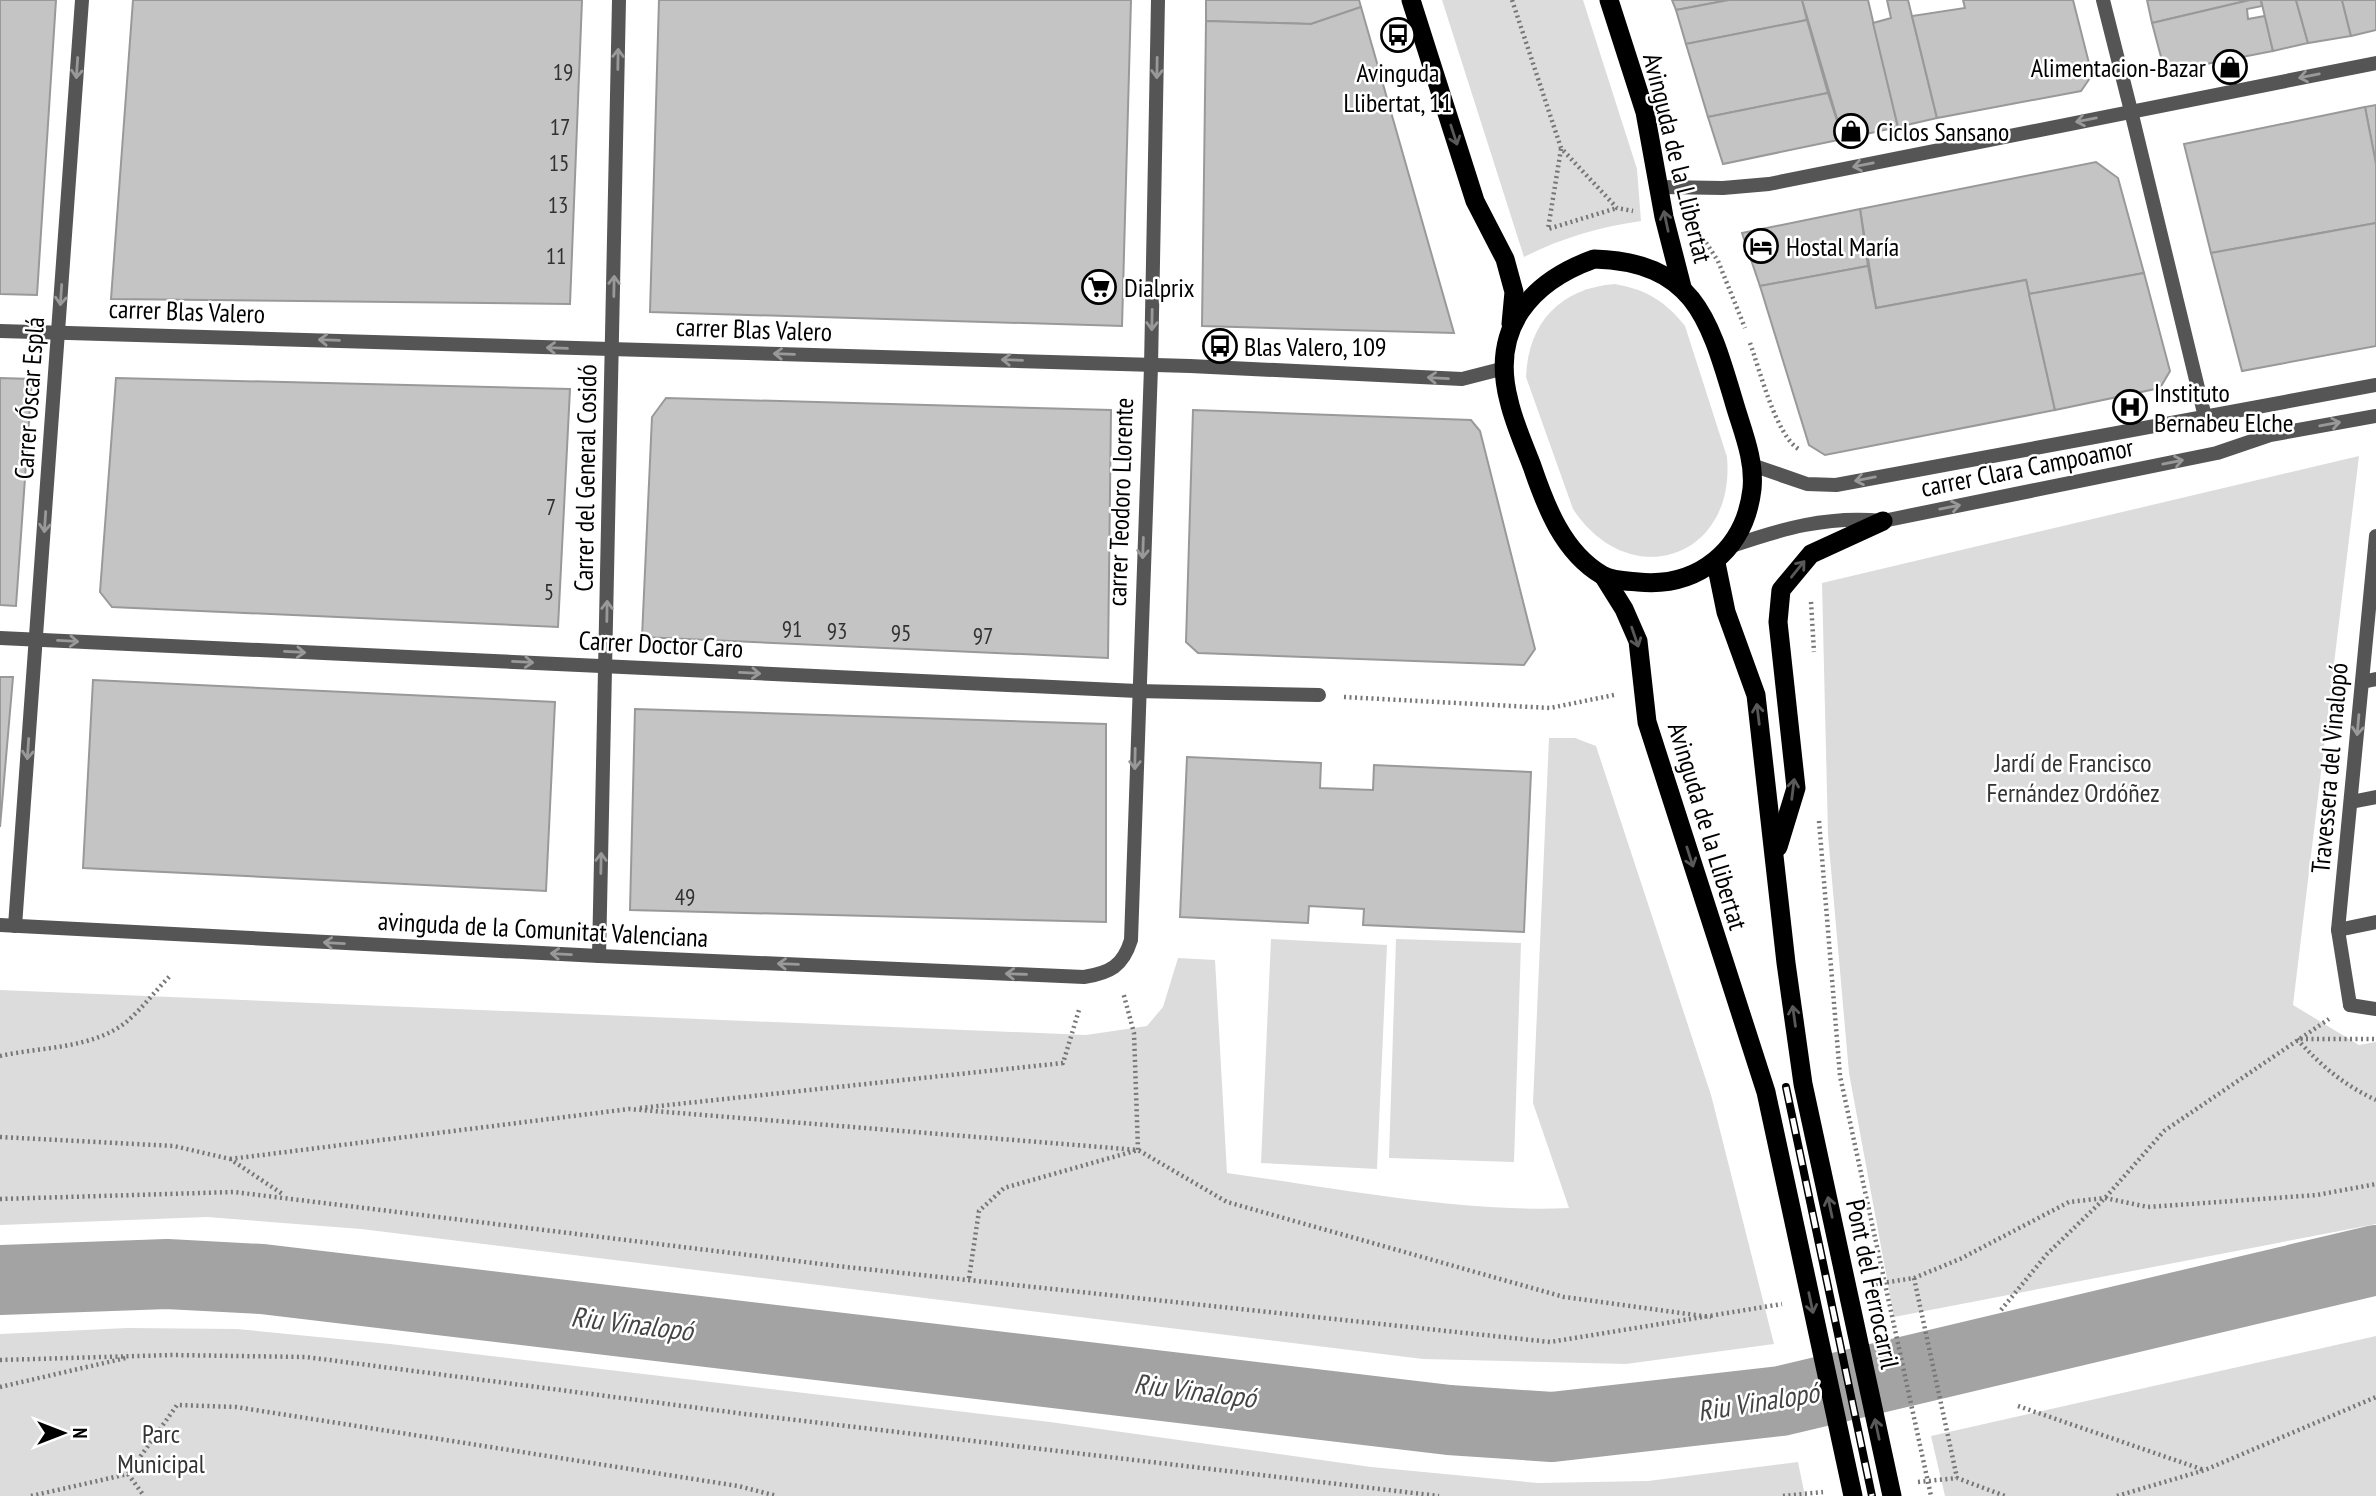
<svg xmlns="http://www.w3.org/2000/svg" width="2376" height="1496" font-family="'PT Sans Narrow',sans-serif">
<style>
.green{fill:#dcdcdc}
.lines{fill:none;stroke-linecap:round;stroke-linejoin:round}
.river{stroke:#a3a3a3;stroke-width:70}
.building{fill:#c4c4c4;stroke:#999;stroke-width:2}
.path{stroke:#777;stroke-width:4.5;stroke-dasharray:2 3.5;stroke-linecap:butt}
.pedestrian{stroke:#555;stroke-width:14}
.minor{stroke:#555;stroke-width:14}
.tertiary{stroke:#555;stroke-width:14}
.trunk{stroke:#000;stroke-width:19}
.rail-casing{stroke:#000;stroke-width:8}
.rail{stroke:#fff;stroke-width:5;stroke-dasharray:16;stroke-linecap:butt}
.oneway{stroke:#999}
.oneway2{stroke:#595959}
.labels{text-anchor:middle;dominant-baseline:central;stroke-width:5;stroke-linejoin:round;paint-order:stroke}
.number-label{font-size:23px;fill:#313131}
.poi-label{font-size:26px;fill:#000;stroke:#fff;text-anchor:start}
.street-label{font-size:26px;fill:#000;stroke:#fff}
.park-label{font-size:26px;fill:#333;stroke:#fff}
.water-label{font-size:28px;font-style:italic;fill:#444;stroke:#fff}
</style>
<rect width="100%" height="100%" fill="#fff"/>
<g class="green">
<path d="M1442 0H1583L1637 169 1641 221C1600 227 1561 238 1524 257Z"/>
<path d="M1615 284C1647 290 1665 301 1685 326L1727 457C1736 559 1629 594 1573 509L1526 377C1528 322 1561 288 1615 284Z"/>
<path d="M2359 456 2293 1005 2359 1045 2376 1042V1224L1894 1317 1849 1073 1828 835 1822 583Z"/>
<path d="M1549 738H1575L1596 746 1711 1095 1774 1344 1626 1364 1423 1359 361 1229 207 1217 0 1225V990L1086 1035 1147 1026 1163 1007 1178 958 1215 960 1227 1173C1334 1188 1462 1213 1569 1208L1533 1103Z"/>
<path d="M1271 939 1387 945 1377 1169 1261 1163Z"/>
<path d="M1396 939 1521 943 1514 1162 1389 1158Z"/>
<path d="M127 1328 237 1329 390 1344 1050 1422 1371 1467 1538 1483 1648 1481 1798 1462 1805 1496H0V1334Z"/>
<path d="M2376 1336V1496H1945L1931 1436Z"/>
</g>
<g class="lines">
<path class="river" d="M0 1280 167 1274 262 1279 1449 1420 1552 1427 1781 1401 2376 1260"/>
</g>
<g class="building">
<path d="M0 0H56L37 295 0 294Z"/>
<path d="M133 0H582L570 304 111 299Z"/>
<path d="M659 0H1131L1122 326 650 312Z"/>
<path d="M1206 0H1359L1361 7 1311 24 1206 21Z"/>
<path d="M1672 0H1729L1676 10Z"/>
<path d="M1729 0H1802L1807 20 1686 44 1676 10Z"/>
<path d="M1802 0H1868L1898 127 1843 139Z"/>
<path d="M1887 0H1908L1937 118 1898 127 1873 23 1891 18Z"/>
<path d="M1963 0H2073L2092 75 2081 91 1937 118 1912 16 1965 8Z"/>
<path d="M2147 0H2250L2152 23Z"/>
<path d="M2250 0H2261L2262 6 2247 9 2248 19 2265 16 2273 51 2165 72 2152 23Z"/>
<path d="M2261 0H2296L2308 43 2273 51Z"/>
<path d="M2296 0H2342L2351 36 2308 43Z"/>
<path d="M2342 0H2376V30L2351 36Z"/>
<path d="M1361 7 1454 333 1202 326 1206 21 1311 24Z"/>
<path d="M1807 20 1828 93 1708 117 1686 44Z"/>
<path d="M1828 93 1843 139 1723 164 1708 117Z"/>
<path d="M2376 105V164L2365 107Z"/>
<path d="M2365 107 2376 164V223L2211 253 2184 144Z"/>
<path d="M2096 162 2118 178 2144 273 2029 294 2026 280 1876 308 1860 209Z"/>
<path d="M1860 209 1868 266 1760 286 1742 233Z"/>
<path d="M2376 223V346L2242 371 2211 253Z"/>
<path d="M1868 266 1876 308 2026 280 2055 410 1825 455 1809 445 1760 286Z"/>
<path d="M2144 273 2170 371 2160 388 2055 410 2029 294Z"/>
<path d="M0 378 32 379 16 606 0 605Z"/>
<path d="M116 378 570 389 558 627 112 607 100 592Z"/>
<path d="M666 398 1111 410 1108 658 642 637 652 417Z"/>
<path d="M1193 410 1471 420 1480 431 1535 649 1524 665 1198 653 1186 642Z"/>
<path d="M0 677H13L0 827Z"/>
<path d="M93 680 555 702 546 891 83 868Z"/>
<path d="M635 709 1106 724V922L630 910Z"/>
<path d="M1187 757 1321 763 1320 788 1373 790 1374 765 1531 772 1524 932 1363 925 1364 909 1309 906 1308 923 1180 917Z"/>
</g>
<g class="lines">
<g class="path">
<path d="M1512 0 1561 148 1617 208 1633 211"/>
<path d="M1561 149 1548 229 1617 208"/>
<path d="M1703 238 1718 261 1745 328"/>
<path d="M1750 343C1760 370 1776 437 1800 450"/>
<path d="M1811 602 1814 652"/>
<path d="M1344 697 1550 708 1614 695"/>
<path d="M1819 821 1840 1076 1931 1496"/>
<path d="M2374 1039H2297C2321 1066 2344 1085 2376 1100"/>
<path d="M0 1056C40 1047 91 1049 125 1023 141 1010 155 991 170 976"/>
<path d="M640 1108 1063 1063 1079 1010"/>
<path d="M0 1137 174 1146 230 1159 284 1195"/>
<path d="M230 1159 629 1109 1138 1150 1134 1033 1123 992"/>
<path d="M0 1199 234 1192 846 1267 1550 1342 1782 1304"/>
<path d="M969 1278 979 1211 1004 1188 1138 1150 1227 1202 1564 1297 1711 1317"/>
<path d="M1914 1278 1957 1478"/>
<path d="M1876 1284 1914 1278 1960 1259 2069 1202 2105 1198 2148 1207 2317 1195 2376 1184"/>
<path d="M2001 1310 2047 1254 2105 1198 2164 1131 2329 1019"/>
<path d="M0 1360 172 1355 306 1357 745 1414 1439 1496"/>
<path d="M0 1387 126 1358"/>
<path d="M2018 1406 2204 1470"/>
<path d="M128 1474 144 1496"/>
<path d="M1918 1482 1957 1478 2005 1496"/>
<path d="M31 1496 128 1474 177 1405 236 1407 738 1486 777 1496"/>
<path d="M1783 1496 1823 1492"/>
<path d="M2117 1496 2205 1470 2376 1397"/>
</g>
<g class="pedestrian">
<path d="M2131 111 2205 417"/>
<path d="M2350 1005 2376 1009"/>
</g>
<g class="minor">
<path d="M2103 0 2131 111"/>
<path d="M1661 187 1723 188 1769 184 2376 63"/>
<path d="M0 331 1190 366 1462 379 1505 368"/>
<path d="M0 638 1137 691 1319 695"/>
<path d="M2362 682 2376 679"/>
<path d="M2351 802 2376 797"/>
<path d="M0 925 599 956 1084 977C1110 973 1123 966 1131 940L1151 367 1158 0"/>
<path d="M15 926 82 0"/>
<path d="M2338 930 2376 922"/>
<path d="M599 956 619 0"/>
<path d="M2350 1005 2338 930 2376 536"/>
</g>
<g class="tertiary">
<path d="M1752 465 1807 484 1836 485 2376 385"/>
<path d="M1729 547C1781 529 1828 515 1883 521L2217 453 2270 435 2376 416"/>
</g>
<g class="trunk">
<path d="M1411 0 1475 201 1505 259 1514 292 1511 324"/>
<path d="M1609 0 1645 112 1664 217 1682 287"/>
<path d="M1594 259C1694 262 1709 318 1734 402 1742 430 1755 459 1752 489 1745 550 1698 588 1638 582 1627 581 1612 581 1602 575 1563 552 1546 507 1532 466 1524 445 1514 423 1509 401 1490 329 1530 282 1594 259Z"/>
<path d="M1716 563 1726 612 1756 695 1786 963 1803 1084 1892 1496"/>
<path d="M1604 577 1624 609 1638 641 1647 722 1766 1092 1853 1496"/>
<path d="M1778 847 1796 788 1778 622 1781 590 1811 554 1883 521"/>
</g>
<g class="rail-casing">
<path id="rail" d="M1786 1087 1872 1496"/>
</g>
<use href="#rail" class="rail"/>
</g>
<defs><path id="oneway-shaft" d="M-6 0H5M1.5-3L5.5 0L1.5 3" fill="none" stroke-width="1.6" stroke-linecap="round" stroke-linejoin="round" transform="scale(1.75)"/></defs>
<g class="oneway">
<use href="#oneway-shaft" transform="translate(618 59) rotate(-89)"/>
<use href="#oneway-shaft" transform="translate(77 68) rotate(94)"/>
<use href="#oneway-shaft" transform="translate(1157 68) rotate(91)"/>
<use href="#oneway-shaft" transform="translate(2309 76) rotate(169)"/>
<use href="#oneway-shaft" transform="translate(2086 120) rotate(169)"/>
<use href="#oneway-shaft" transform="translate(1863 165) rotate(169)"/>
<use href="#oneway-shaft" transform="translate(614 286) rotate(-89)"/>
<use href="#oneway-shaft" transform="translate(61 295) rotate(94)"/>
<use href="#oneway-shaft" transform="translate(1152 320) rotate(91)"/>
<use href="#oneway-shaft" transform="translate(329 340) rotate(-178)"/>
<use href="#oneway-shaft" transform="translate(557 348) rotate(-178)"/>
<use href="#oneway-shaft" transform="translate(784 354) rotate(-178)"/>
<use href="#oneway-shaft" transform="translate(1012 360) rotate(-178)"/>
<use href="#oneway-shaft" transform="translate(1438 378) rotate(-177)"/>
<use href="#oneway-shaft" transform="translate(2330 424) rotate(-10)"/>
<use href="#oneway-shaft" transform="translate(2173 462) rotate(-11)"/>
<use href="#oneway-shaft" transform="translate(1865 479) rotate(169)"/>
<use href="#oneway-shaft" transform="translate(1950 507) rotate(-11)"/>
<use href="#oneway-shaft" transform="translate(45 522) rotate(94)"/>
<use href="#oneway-shaft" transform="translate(1143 548) rotate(92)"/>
<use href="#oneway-shaft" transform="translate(607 611) rotate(-89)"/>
<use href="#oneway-shaft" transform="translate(68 641) rotate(3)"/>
<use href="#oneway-shaft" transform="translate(295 652) rotate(3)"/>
<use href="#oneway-shaft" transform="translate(523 662) rotate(3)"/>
<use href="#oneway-shaft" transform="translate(750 673) rotate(3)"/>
<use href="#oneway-shaft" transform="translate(2358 725) rotate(95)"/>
<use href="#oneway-shaft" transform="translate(28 749) rotate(94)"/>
<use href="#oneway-shaft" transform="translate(1135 759) rotate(91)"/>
<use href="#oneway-shaft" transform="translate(601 863) rotate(-89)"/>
<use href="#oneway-shaft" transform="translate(334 943) rotate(-177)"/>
<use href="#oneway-shaft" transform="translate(561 954) rotate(-177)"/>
<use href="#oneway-shaft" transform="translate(788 964) rotate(-178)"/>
<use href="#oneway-shaft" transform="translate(1016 974) rotate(-178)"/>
</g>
<g class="oneway2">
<use href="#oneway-shaft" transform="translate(1454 135) rotate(72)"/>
<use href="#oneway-shaft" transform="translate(1666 221) rotate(-102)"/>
<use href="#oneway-shaft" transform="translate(1798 569) rotate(-51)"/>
<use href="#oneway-shaft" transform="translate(1635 637) rotate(71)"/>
<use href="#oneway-shaft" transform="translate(1758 714) rotate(-97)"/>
<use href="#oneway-shaft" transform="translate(1793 789) rotate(-83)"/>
<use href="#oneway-shaft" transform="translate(1690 857) rotate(72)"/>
<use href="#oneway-shaft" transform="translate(1794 1016) rotate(-98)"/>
<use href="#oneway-shaft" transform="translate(1830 1207) rotate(-102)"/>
<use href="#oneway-shaft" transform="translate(1811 1303) rotate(78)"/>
<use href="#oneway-shaft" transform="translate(1877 1429) rotate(-102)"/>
</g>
<defs>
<g id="bus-ring" transform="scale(1.75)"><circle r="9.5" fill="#fff" stroke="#000" stroke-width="1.5"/><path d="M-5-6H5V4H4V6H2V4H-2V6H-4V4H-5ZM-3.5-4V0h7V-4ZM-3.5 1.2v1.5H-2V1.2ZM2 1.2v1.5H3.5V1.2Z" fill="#000"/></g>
<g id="shop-ring" transform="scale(1.75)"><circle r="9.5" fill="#fff" stroke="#000" stroke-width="1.5"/><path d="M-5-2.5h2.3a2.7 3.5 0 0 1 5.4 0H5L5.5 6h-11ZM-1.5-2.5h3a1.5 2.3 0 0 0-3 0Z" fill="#000"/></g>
<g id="hotel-ring" transform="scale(1.75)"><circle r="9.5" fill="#fff" stroke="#000" stroke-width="1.5"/><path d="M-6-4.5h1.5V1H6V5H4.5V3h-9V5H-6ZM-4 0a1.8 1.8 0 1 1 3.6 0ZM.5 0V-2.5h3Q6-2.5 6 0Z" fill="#000"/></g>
<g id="supermarket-ring" transform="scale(1.75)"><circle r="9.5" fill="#fff" stroke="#000" stroke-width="1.5"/><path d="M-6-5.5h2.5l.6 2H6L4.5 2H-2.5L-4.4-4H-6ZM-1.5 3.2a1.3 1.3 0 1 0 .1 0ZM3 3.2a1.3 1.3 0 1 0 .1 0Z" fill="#000"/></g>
<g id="hospital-ring" transform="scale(1.75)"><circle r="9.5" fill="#fff" stroke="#000" stroke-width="1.5"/><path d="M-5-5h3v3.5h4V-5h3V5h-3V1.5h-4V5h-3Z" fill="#000"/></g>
</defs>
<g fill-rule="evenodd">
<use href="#bus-ring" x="1398" y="35"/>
<use href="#shop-ring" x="2230" y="67"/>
<use href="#shop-ring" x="1851" y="131"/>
<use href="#hotel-ring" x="1761" y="246"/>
<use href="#supermarket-ring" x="1099" y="287"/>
<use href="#bus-ring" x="1220" y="346"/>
<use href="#hospital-ring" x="2130" y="407"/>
</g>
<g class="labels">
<g class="number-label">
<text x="563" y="71">19</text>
<text x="560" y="126">17</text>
<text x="559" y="162">15</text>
<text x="558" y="204">13</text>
<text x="556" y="255">11</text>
<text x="551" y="506">7</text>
<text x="549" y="591">5</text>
<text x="792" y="628">91</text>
<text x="837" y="630">93</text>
<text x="901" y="632">95</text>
<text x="983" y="635">97</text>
<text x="685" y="896">49</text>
</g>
<g class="poi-label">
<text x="2206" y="67" text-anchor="end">Alimentacion-Bazar</text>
<text x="1398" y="72" text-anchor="middle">Avinguda<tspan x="1398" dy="30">Llibertat, 11</tspan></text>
<text x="1876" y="131">Ciclos Sansano</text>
<text x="1786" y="246">Hostal María</text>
<text x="1124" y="287">Dialprix</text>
<text x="1244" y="346">Blas Valero, 109</text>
<text x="2154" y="392">Instituto<tspan x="2154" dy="30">Bernabeu Elche</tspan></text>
</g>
<g class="street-label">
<text transform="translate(1678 158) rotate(76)">Avinguda de la Llibertat</text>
<text transform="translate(187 311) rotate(2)">carrer Blas Valero</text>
<text transform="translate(754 329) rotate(2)">carrer Blas Valero</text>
<text transform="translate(29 398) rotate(-86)">Carrer Óscar Esplá</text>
<text transform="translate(2027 467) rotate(-11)">carrer Clara Campoamor</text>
<text transform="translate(585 478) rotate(-89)">Carrer del General Cosidó</text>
<text transform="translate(1120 502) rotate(-88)">carrer Teodoro Llorente</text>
<text transform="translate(661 644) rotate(3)">Carrer Doctor Caro</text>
<text transform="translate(2329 768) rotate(-85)">Travessera del Vinalopó</text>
<text transform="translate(1708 826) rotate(73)">Avinguda de la Llibertat</text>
<text transform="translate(543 929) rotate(3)">avinguda de la Comunitat Valenciana</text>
<text transform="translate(1873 1284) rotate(78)">Pont del Ferrocarril</text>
</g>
<g class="park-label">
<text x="2073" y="762">Jardí de Francisco<tspan x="2073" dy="30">Fernández Ordóñez</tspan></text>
<text x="161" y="1433">Parc<tspan x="161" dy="30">Municipal</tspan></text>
</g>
<g class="water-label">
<text transform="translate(632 1323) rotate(7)">Riu Vinalopó</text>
<text transform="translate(1195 1390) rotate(7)">Riu Vinalopó</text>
<text transform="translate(1758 1401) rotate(-9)">Riu Vinalopó</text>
</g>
</g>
<g transform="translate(63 1433) rotate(90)" stroke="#ffffff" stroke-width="5" paint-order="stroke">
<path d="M0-5L12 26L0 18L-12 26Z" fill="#000000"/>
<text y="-10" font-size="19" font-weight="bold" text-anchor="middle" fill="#000000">N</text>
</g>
</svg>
